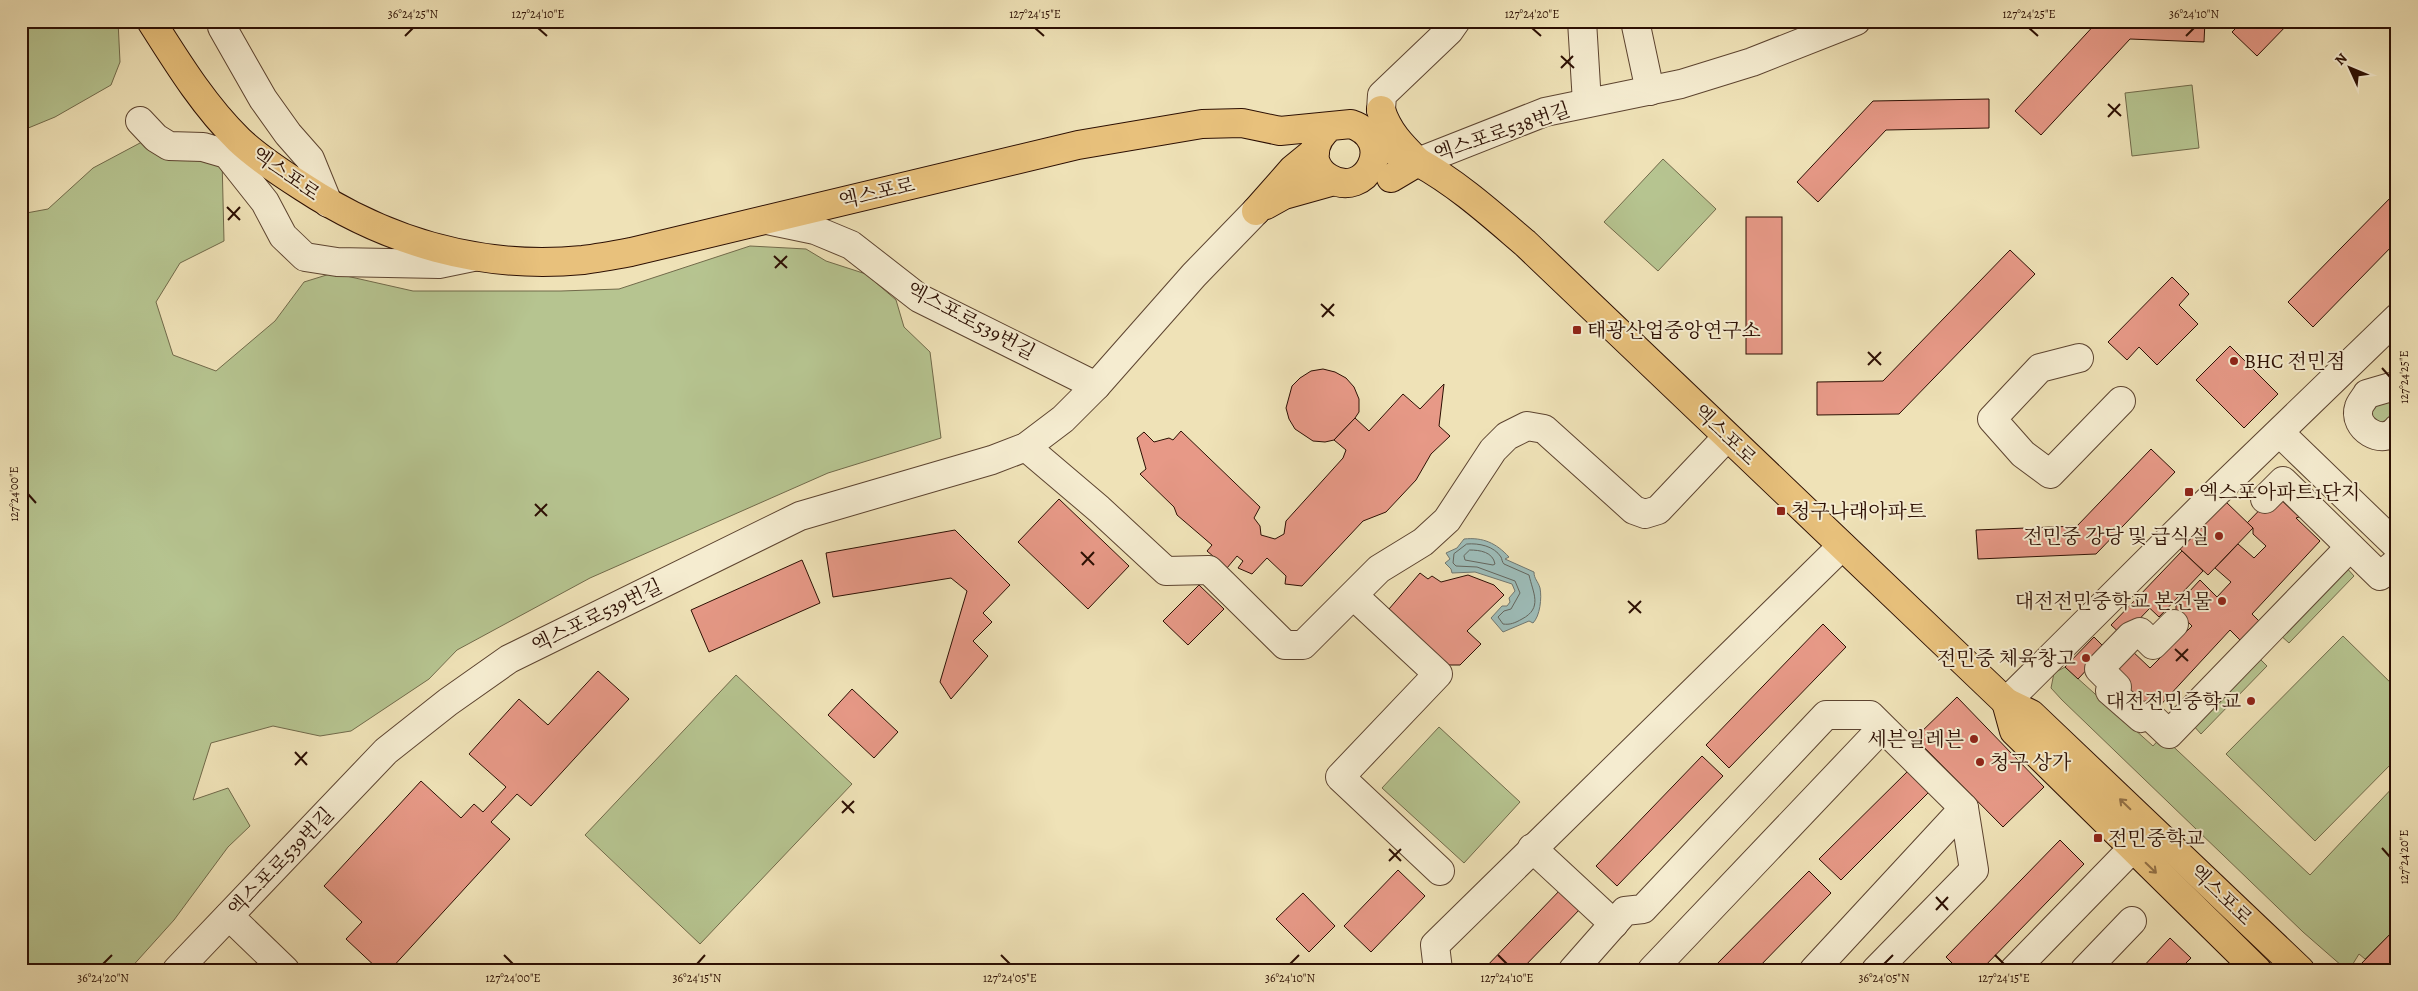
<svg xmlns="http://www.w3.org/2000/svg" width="2418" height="991" font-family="Alegreya,'Noto Serif KR',serif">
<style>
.green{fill:#b6c490;stroke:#716a4a}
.water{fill:#9dbcb8;stroke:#707770}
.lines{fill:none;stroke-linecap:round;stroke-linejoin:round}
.shore{stroke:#64665e;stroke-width:1}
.building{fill:#e79987;stroke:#2c0f03}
.minor-casing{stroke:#5d4430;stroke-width:30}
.major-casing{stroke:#2c0f03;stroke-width:30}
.minor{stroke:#f5ecd0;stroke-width:28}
.major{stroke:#e8c17c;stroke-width:28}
.oneway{stroke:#937146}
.ticks{fill:none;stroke:#2c0f03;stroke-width:2}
.poi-dot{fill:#8f2418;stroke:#f5ecd0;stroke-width:2}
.labels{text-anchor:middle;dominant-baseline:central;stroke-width:4;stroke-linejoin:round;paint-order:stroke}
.street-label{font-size:20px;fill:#2c0f03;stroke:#f5ecd0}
.poi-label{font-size:20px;fill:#2c0f03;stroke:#f5ecd0;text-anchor:start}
.neatline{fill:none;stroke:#2c0f03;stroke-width:2}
.ticks-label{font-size:12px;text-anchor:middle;fill:#2c0f03}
</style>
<rect width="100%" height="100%" fill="#efe2b7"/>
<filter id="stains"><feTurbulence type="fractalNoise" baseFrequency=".004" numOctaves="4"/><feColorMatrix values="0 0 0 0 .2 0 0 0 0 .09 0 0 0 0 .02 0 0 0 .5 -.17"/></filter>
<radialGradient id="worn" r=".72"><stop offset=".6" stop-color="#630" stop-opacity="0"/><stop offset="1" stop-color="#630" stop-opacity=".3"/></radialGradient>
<g class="green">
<path d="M28 21H118L120 62 111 85 55 117 21 131V23Z"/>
<path d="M2192 85 2199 148 2132 156 2125 93Z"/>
<path d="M155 135 222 158 224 241 180 263 156 302 173 355 216 371 275 321 304 282 333 273 413 291H561L619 289 750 246 806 249 826 261 866 274 896 300 904 327 930 352 941 438 828 473 590 578 457 650 429 679 351 731 320 736 273 726 211 743 193 800 228 788 250 826 228 847 174 920 129 970H21V214L48 209 93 168Z"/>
<path d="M1663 159 1716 209 1658 271 1604 222Z"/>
<path d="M2397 390V429L2394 433 2359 407Z"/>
<path d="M2345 566 2354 576 2289 643 2279 634Z"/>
<path d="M2343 636 2397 689V758L2315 841 2226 754Z"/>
<path d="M2258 657 2267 666 2201 734 2192 724Z"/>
<path d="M2065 667 2153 746 2162 736 2310 875 2397 783V927L2365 959 2359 954 2351 967 2342 966 2303 932 2062 700 2051 688 2054 673Z"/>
<path d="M736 675 852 784 700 944 585 835Z"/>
<path d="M1439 727 1520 802 1464 863 1382 788Z"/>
</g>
<path class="water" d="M1464 539C1483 537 1496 543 1509 557L1505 559 1534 572C1534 579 1538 581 1540 588 1542 598 1540 616 1533 623L1529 621 1503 632 1491 618 1502 606H1507L1510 602 1509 598 1515 591 1512 584 1475 572 1452 573 1451 569 1445 563 1450 559 1446 553 1457 548Z"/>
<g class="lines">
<g class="shore">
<path d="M1467 544C1479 543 1494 546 1501 557 1502 559 1502 562 1504 564L1529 575C1533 593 1543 608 1522 619 1515 623 1510 625 1503 624L1498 617 1504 611 1511 609 1520 593 1515 581 1477 567 1456 566 1453 563 1454 554Z"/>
<path d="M1470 550C1480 550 1493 552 1495 564L1493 565 1465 560 1464 556Z"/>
</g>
</g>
<g class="building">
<path d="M2098 21H2205L2204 42 2130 39 2041 135 2015 111Z"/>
<path d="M2243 21H2291L2257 56 2232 32Z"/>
<path d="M1989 99V128L1886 130 1818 202 1797 182 1873 101Z"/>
<path d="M2397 191V241L2313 327 2288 302Z"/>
<rect x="1746" y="217" width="36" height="137"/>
<path d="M2010 250 2035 274 1899 414 1817 415V382L1883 381Z"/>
<path d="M2172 277 2189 294 2179 305 2198 324 2157 365 2139 347 2127 360 2108 342Z"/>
<path d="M2230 346 2278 394 2244 428 2196 380Z"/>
<path d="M1323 369 1335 372 1346 378 1354 387 1359 399V412L1355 418 1334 440 1325 442 1313 441 1295 429 1289 419 1286 408 1292 386 1300 378 1311 371Z"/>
<path d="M1444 384 1439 426 1450 436 1431 454 1416 480 1386 512 1363 521 1302 586 1285 584 1286 576 1267 558 1252 574 1238 568 1243 561 1237 556 1227 568 1207 551 1212 545 1177 515 1174 507 1140 474 1146 469 1137 438 1144 432 1154 442 1169 438 1173 440 1181 431 1260 507 1254 518 1260 526 1261 535 1275 539 1284 534 1286 521 1343 458 1346 450 1334 440 1355 418 1369 431 1403 394 1420 409Z"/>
<path d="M2151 449 2175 472 2096 554 1978 559 1976 530 2077 526Z"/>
<path d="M2275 494 2299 517 2296 518 2320 541 2252 614 2263 625 2245 645 2230 630 2155 711 2120 696 2110 669 2130 649 2150 668 2192 626 2176 610V606L2200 580 2217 597 2231 582 2215 568 2238 544 2254 558 2266 546 2253 534V528L2247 523Z"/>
<path d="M1059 499 1129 566 1088 609 1018 542Z"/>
<path d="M2225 501 2253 528 2208 575 2180 549Z"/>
<path d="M955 530 1010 585 983 613 992 622 973 641 988 656 951 699 940 682 967 591 951 578 833 597 826 553Z"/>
<path d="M2182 551 2203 571 2159 617 2138 597Z"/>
<path d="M802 560 820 603 709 652 691 610Z"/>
<path d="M1420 573 1428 579 1432 576 1441 582 1468 575 1494 585 1504 595 1467 631 1481 644 1460 665H1446L1389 609Z"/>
<path d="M1199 585 1224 609 1188 645 1163 621Z"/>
<path d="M2138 597 2150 608 2123 636 2111 625Z"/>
<path d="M1823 624 1846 647 1729 768 1706 745Z"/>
<path d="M2094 637 2106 649 2078 679 2065 667Z"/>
<path d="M598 671 629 699 531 806 517 794 491 822 510 839 390 970H379L346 939 362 922 324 886 421 781 461 818 474 804 483 812 506 787 469 754 519 699 548 725Z"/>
<path d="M852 689 898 732 874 758 828 715Z"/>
<path d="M1957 697 2044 787 2003 827 1915 738Z"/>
<path d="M1702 756 1723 776 1617 886 1596 866Z"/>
<path d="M1912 767 1933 788 1841 880 1819 859Z"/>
<path d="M2060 840 2084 864 1981 970H1959L1946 957Z"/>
<path d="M1398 870 1425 896 1371 952 1344 926Z"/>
<path d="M1809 871 1831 893 1756 970H1711Z"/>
<path d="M1563 887 1583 906 1521 970H1483Z"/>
<path d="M1303 893 1335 926 1309 952 1276 919Z"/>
<path d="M2397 927V970H2364L2360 965Z"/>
<path d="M2170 938 2191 958 2179 970H2140Z"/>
</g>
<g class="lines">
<g class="minor-casing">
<g id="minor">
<path d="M223 21 222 27 263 99 288 134 310 159 328 203"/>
<path d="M1582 21 1587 103"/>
<path d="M1635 21 1650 91"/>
<path d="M1381 110 1382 95 1449 31 1456 21"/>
<path d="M140 121 156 138 169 146 203 147 227 154 265 202 283 236 305 257 337 262 439 264 473 257"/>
<path d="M1418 162 1545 112 1681 84 1752 62 1856 21"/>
<path d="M767 220 815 230 851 245 919 298 1096 386"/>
<path d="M2079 358 2040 368 1992 419 2023 454 2050 474 2121 401"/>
<path d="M2397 390 2391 387 2367 394C2365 398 2360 403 2359 407 2352 428 2383 447 2397 429"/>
<path d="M2280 433 2397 546"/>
<path d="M1026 447 1099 509 1166 571 1209 570 1285 645H1303L1379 569 1423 542 1447 520 1493 450 1507 436 1527 426 1544 429 1634 510 1645 514 1658 510 1727 437"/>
<path d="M2265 499 2283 481 2380 576 2397 562"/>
<path d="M1354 596 1438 674 1340 777 1440 871"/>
<path d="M2174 624 2153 645 2140 632 2131 636 2099 669 2117 687 2110 691 2141 718 2149 715 2169 734 2350 547"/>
<path d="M2006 702 2218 491 2397 318"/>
<path d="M1532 848 1614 924"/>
<path d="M229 916 285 970"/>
<path d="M177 970 386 751 448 702 509 659 800 516 992 460 1026 447 1063 419 1096 386 1194 275 1256 211"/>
<path d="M1438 970 1435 945 1842 546"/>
<path d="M1573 970 1625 911 1643 909 1826 715H1870L1964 808 1974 870 1876 970"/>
<path d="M1652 970 1882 728"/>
<path d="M1814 970 1964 808"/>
<path d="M2014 970 2125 856 2146 829"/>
<path d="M2085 970 2132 921"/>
</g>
</g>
<g class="major-casing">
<g id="major">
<path d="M151 21C177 62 204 106 239 140 258 158 281 173 303 187 387 242 482 270 583 260 599 258 615 255 631 252L1078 145 1202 124 1242 123 1280 131 1351 124C1398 140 1366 201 1329 178 1322 174 1317 167 1315 160 1313 145 1320 134 1331 126"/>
<path d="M1381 110C1388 132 1401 145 1418 162L1391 178"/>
<path d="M1373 141C1387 149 1404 154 1418 162 1458 184 1491 214 1525 243L2006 702 2031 714 2300 970"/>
<path d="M1266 205 1284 195 1334 181"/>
<path d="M1256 211 1293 169 1315 151"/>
<path d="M2006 702 2014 731 2257 970"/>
</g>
</g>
<use href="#minor" class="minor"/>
<use href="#major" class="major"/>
</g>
<defs><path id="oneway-shaft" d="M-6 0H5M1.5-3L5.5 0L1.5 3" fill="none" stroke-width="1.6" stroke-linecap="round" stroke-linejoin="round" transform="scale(1.25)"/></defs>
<g class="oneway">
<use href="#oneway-shaft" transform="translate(2125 804) rotate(-136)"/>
<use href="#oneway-shaft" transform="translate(2151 868) rotate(44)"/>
</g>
<path class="ticks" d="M538 28 547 36M1035 28 1044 36M1532 28 1541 36M2029 28 2038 36M405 36 413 28M2186 36 2194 28M1561 56 1574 68M1561 68 1573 56M2108 104 2121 116M2108 117 2120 104M227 207 240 220M228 220 240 207M774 256 787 268M775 268 787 256M1321 304 1334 316M1322 317 1334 304M1868 352 1881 365M1868 365 1881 352M2382 368 2390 377M28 494 36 503M535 504 547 516M535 516 547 504M1081 552 1094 565M1082 565 1094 552M1628 601 1641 613M1629 613 1641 601M2175 649 2188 661M2176 661 2188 649M295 752 307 765M295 765 307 752M842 801 854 813M842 813 854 801M2382 848 2390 857M1389 849 1401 861M1389 861 1401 849M1936 897 1948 910M1936 910 1948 897M504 955 513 964M1001 955 1010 964M1498 955 1507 964M1995 955 2004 964M103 964 112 955M697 964 705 955M1290 964 1299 955M1884 964 1893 955"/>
<g class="poi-dot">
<rect x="1572" y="325" width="10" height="10" rx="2.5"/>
<circle cx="2234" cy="361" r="5"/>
<rect x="2184" y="487" width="10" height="10" rx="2.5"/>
<rect x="1776" y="506" width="10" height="10" rx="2.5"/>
<circle cx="2219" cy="536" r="5"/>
<circle cx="2222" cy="601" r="5"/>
<circle cx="2086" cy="658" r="5"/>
<circle cx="2251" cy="701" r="5"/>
<circle cx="1974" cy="739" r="5"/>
<circle cx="1980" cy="762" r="5"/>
<rect x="2093" y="833" width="10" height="10" rx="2.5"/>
</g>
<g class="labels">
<g class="street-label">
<text transform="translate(1502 132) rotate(-19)">엑스포로538번길</text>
<text transform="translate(286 174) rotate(35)">엑스포로</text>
<text transform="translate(877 193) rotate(-13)">엑스포로</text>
<text transform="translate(971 321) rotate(28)">엑스포로539번길</text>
<text transform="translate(1725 435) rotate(44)">엑스포로</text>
<text transform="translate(597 616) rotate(-26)">엑스포로539번길</text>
<text transform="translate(281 862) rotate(-46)">엑스포로539번길</text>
<text transform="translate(2221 895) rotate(44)">엑스포로</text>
</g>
<g class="poi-label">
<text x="1587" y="330">태광산업중앙연구소</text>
<text x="2244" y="361">BHC 전민점</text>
<text x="2199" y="492">엑스포아파트1단지</text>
<text x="1791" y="511">청구나래아파트</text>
<text x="2209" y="536" text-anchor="end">전민중 강당 및 급식실</text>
<text x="2212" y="601" text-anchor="end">대전전민중학교 본건물</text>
<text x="2076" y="658" text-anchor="end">전민중 체육창고</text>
<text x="2241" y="701" text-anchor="end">대전전민중학교</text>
<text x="1964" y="739" text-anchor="end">세븐일레븐</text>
<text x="1990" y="762">청구 상가</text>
<text x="2108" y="838">전민중학교</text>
</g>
</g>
<rect width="2418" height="991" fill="none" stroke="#efe2b7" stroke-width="55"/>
<g transform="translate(2350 68) rotate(314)" stroke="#f5ecd0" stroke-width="4" paint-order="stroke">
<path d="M0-4L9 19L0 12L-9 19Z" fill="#2c0f03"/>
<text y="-8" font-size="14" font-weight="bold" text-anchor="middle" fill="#2c0f03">N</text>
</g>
<rect x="28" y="28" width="2362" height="936" class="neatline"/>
<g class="ticks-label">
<text x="413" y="18">36°24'25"N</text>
<text x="538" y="18">127°24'10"E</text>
<text x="1035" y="18">127°24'15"E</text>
<text x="1532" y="18">127°24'20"E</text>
<text x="2029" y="18">127°24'25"E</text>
<text x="2194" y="18">36°24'10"N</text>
<text transform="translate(2404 377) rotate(-90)" y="4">127°24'25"E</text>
<text transform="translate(14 494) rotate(-90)" y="4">127°24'00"E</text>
<text transform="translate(2404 857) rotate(-90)" y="4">127°24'20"E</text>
<text x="103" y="982">36°24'20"N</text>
<text x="513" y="982">127°24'00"E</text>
<text x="697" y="982">36°24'15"N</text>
<text x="1010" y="982">127°24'05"E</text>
<text x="1290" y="982">36°24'10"N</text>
<text x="1507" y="982">127°24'10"E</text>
<text x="1884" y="982">36°24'05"N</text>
<text x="2004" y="982">127°24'15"E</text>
</g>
<rect width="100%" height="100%" filter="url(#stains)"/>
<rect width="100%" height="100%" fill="url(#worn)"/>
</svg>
